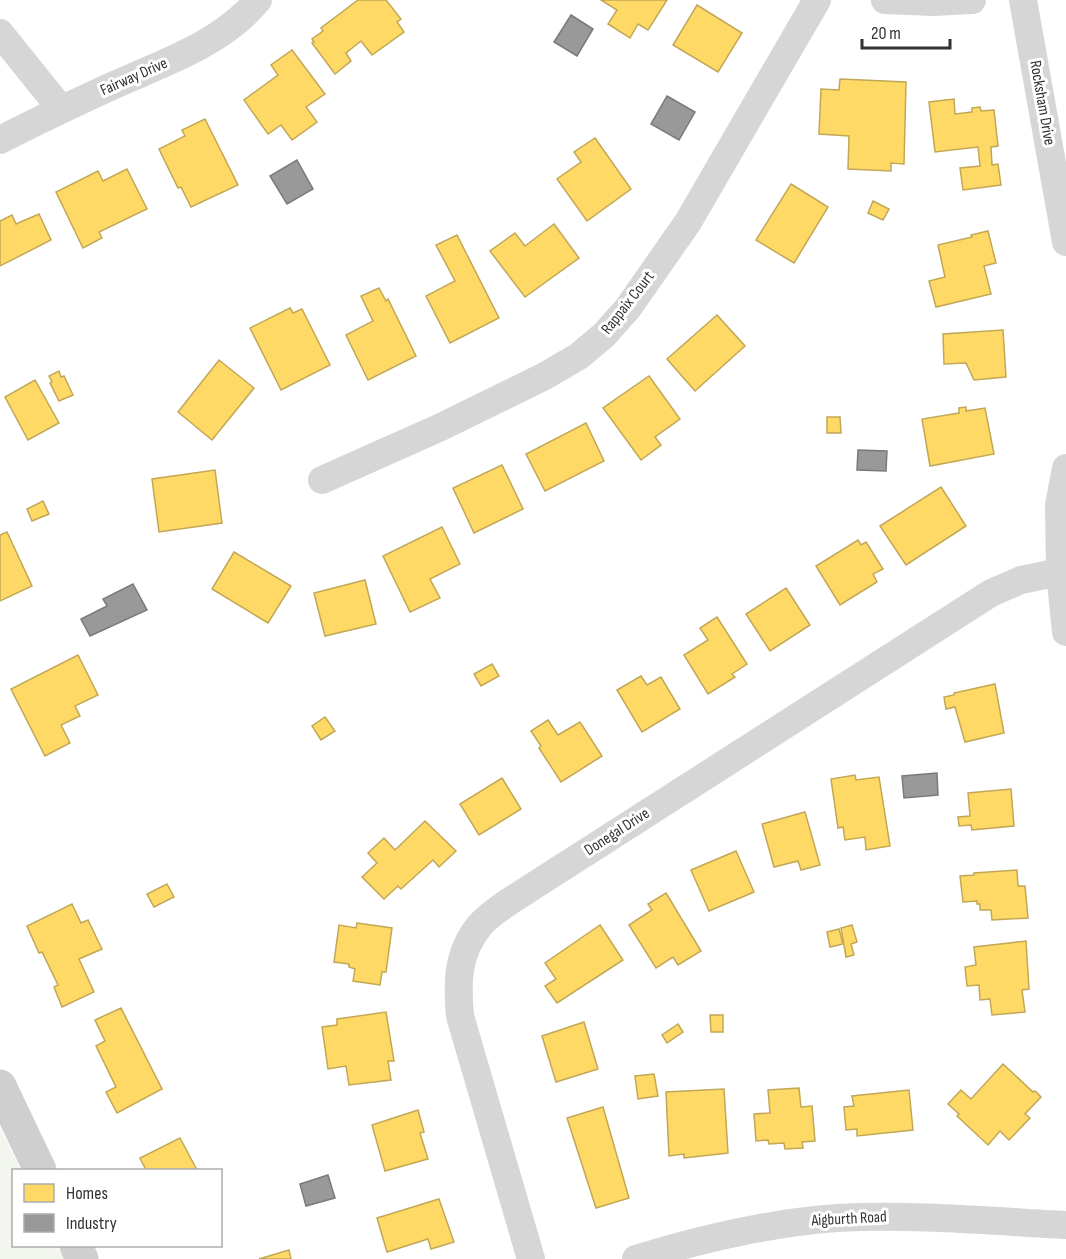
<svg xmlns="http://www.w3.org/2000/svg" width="1066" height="1259" font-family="'Sofia Sans Condensed',sans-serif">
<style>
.green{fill:#f2f6ee}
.homes{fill:#ffd966;stroke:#c2a756;stroke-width:1.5}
.industry{fill:#999;stroke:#7a7a7a;stroke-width:1.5}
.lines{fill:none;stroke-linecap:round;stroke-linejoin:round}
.street{stroke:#d6d6d6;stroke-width:28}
.secondary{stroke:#cfcfcf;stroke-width:33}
.labels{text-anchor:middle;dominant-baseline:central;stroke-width:6;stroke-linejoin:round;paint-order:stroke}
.street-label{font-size:16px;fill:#323232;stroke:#fff}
</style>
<rect width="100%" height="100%" fill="#fff"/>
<path class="green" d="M0 1128 21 1170H14V1246H57L63 1259H0Z"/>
<g class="homes">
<path d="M358 0H386L401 19 397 22 404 32 372 55 361 41 346 53 351 61 335 74 312 43 314 42 312 39 323 31 321 28Z"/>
<path d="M601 0H667L648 30 638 24 630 38 608 24 617 10Z"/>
<path d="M697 5 742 33 718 72 673 45Z"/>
<path d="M292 50 325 94 306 107 317 122 292 140 281 125 268 134 244 100 278 75 271 65Z"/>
<path d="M840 79 906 82 904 164 891 163V171L848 169 849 136 819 134 821 89 839 90Z"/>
<path d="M954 99 955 114 972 112V108L980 107 981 111 994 110 998 146 991 147 992 165 998 164 1001 185 963 190 960 168 980 166 978 147 935 152 929 102Z"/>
<path d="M205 119 238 185 191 207 181 187 178 188 159 149 185 136 182 130Z"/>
<path d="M595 138 631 189 587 221 557 179 581 162 574 152Z"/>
<path d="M127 169 147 209 99 232 102 238 83 248 56 192 98 171 103 181Z"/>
<path d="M791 184 828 207 794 263 756 240Z"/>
<path d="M873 201 889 209 883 220 868 213Z"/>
<path d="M39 214 51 240 0 266V221L12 215 16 224Z"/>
<path d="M554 224 579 258 525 297 490 251 515 233 525 246Z"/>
<path d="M988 231 996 263 984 266 991 294 936 307 929 281 945 277 938 245 972 237 971 235Z"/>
<path d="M457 235 499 318 450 343 426 296 455 281 436 245Z"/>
<path d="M379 288 386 301 388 299 416 356 368 380 346 335 373 321 361 296Z"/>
<path d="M290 308 293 313 302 309 330 365 281 390 250 328Z"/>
<path d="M717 315 745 346 695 391 667 359Z"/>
<path d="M1003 330 1006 377 974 380 966 363 944 364 943 334Z"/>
<path d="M219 360 254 388 212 440 178 412Z"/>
<path d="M59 371 61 377 64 376 73 395 59 401 50 383 52 382 49 376Z"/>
<path d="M649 376 680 419 655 437 661 445 641 460 603 408Z"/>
<path d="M35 380 59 423 28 440 5 397Z"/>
<path d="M966 407V411L985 408 994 454 930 466 922 419 959 413V408Z"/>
<path d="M827 417H840L841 433H827Z"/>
<path d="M586 423 604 461 545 491 526 454Z"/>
<path d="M502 465 523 509 474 533 453 488Z"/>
<path d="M215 470 222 523 159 532 152 479Z"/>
<path d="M941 487 966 526 906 565 880 526Z"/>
<path d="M43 501 49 514 32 521 27 509Z"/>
<path d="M442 527 460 564 430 579 440 598 410 612 383 556Z"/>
<path d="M7 532 32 586 0 601V535Z"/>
<path d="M858 540 861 545 866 542 883 569 873 574 877 582 840 605 816 566Z"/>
<path d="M234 552 291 586 268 623 212 589Z"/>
<path d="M365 580 376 624 325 636 314 593Z"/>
<path d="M786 588 810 625 770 651 746 614Z"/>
<path d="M717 617 747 664 732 674 735 677 708 694 684 655 708 640 700 628Z"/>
<path d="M78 655 98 695 75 706 80 716 61 725 70 743 45 756 11 689Z"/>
<path d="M492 664 499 676 481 686 474 674Z"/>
<path d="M641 676 647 685 661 677 680 709 642 732 617 690Z"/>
<path d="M995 684 1004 733 965 742 955 707 946 709 944 697 954 695V693Z"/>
<path d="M325 717 335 731 321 740 312 726Z"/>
<path d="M548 720 558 735 580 722 602 756 561 782 539 748 541 746 531 731Z"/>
<path d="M855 775 856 780 879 777 890 846 866 850 865 837 845 840 843 827 838 828 831 779Z"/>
<path d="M502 778 521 809 479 835 460 804Z"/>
<path d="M1011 789 1014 826 972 830 971 825 959 826 958 817 970 816 968 793Z"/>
<path d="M805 812 820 865 801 870 798 861 774 867 762 824Z"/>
<path d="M425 821 456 851 439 867 433 860 401 889 398 886 384 899 362 877 377 863 368 853 384 838 395 850Z"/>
<path d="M736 851 754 892 709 911 691 870Z"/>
<path d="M1017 870 1018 886H1025L1028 918 992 920 991 910H980V904H977V901L963 902 960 876 974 875V873Z"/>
<path d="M167 884 174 897 154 907 147 894Z"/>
<path d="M666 893 701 951 678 965 673 957 656 968 629 925 652 910 648 904Z"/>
<path d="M72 904 81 923 88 920 102 949 79 959 94 992 62 1007 54 987 58 985 42 952 39 953 27 926Z"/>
<path d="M357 923 392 928 386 972H382L380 985 353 981 355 969 349 967V964L334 962 339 925 356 928Z"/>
<path d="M600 925 623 960 557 1003 545 986 556 979 545 963Z"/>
<path d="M852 925 857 942 851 944 854 955 846 957 841 928Z"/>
<path d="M839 929 843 944 830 947 827 932Z"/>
<path d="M1026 941 1029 989 1022 990 1025 1012 992 1015 990 999 980 1000 979 985 967 986 965 967 976 965 974 947Z"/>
<path d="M121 1008 162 1089 117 1113 106 1092 116 1087 96 1046 105 1041 95 1020Z"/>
<path d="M386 1012 394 1061H388L391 1080 349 1085 346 1066 328 1069 322 1027 337 1025V1019Z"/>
<path d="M710 1015H723V1032H711Z"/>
<path d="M584 1022 598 1069 556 1082 542 1036Z"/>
<path d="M678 1024 683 1032 667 1043 662 1035Z"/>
<path d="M1003 1064 1033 1092 1035 1091 1041 1097 1025 1114 1030 1118 1009 1140 1000 1131 988 1145 957 1116 959 1114 948 1104 961 1090 971 1099Z"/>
<path d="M654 1074 658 1096 638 1099 635 1076Z"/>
<path d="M799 1088 801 1107 812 1106 815 1141 802 1142 803 1148 785 1149 784 1143 769 1144 768 1140 756 1141 754 1114 770 1113 768 1090Z"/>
<path d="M724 1089 728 1153 684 1158V1154L669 1156 666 1092Z"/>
<path d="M909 1090 913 1130 857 1136V1129L846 1130 844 1107 854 1106 852 1096Z"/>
<path d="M603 1107 629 1198 596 1208 567 1118Z"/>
<path d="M418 1110 424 1132 420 1133 428 1159 385 1171 372 1125Z"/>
<path d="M180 1138 197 1170H146L140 1158Z"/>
<path d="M439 1199 454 1242 431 1249 428 1239 387 1252 377 1218Z"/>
<path d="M289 1250 291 1259H259Z"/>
</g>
<g class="industry">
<path d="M571 15 593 29 577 56 554 42Z"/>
<path d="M667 96 695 112 679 140 651 124Z"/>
<path d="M297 160 313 189 287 204 270 176Z"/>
<path d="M858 450 887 451 886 471 857 470Z"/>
<path d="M133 584 147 610 90 636 81 619 107 606 103 599Z"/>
<path d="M937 773 938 795 904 798 902 776Z"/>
<path d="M328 1175 335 1198 306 1206 300 1184Z"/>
</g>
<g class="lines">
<g class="street">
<path d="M885 0 933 2 972 0"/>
<path d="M1023 0 1066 242"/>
<path d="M0 33 61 109"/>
<path d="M0 140C37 121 75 103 112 86 163 63 222 44 258 0"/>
<path d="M1066 468 1059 505 1060 572 1066 632"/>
<path d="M322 480 441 427 545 376 579 356 604 335 628 308 688 222 817 0"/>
<path d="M531 1259 460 1016C457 982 457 953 480 925 488 916 500 908 510 901L991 593 1021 580 1060 572"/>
<path d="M636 1259C701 1239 768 1223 837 1218 913 1214 990 1221 1066 1225"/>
</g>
<g class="secondary">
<path d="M0 1086 40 1170"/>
<path d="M76 1246 82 1259"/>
</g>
</g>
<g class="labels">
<g class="street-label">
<text transform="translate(134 77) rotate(-24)">Fairway Drive</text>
<text transform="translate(1042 103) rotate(80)">Rocksham Drive</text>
<text transform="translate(628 303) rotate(-52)">Rappaix Court</text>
<text transform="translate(617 832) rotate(-33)">Donegal Drive</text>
<text transform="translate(849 1219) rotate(-3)">Aigburth Road</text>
</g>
</g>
<rect x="12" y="1169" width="210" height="78" fill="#ffffff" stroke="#adadad" stroke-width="1.5"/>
<rect x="24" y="1184" width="30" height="18" fill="#ffd966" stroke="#adadad" stroke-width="1.5"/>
<text x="66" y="1199" font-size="18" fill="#323232">Homes</text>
<rect x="24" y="1214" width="30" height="18" fill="#999999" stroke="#adadad" stroke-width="1.5"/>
<text x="66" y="1229" font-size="18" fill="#323232">Industry</text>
<path d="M862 39v9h88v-9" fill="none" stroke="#323232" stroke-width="3"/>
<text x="871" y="39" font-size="18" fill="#323232" stroke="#ffffff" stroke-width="4.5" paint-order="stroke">20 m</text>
</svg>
